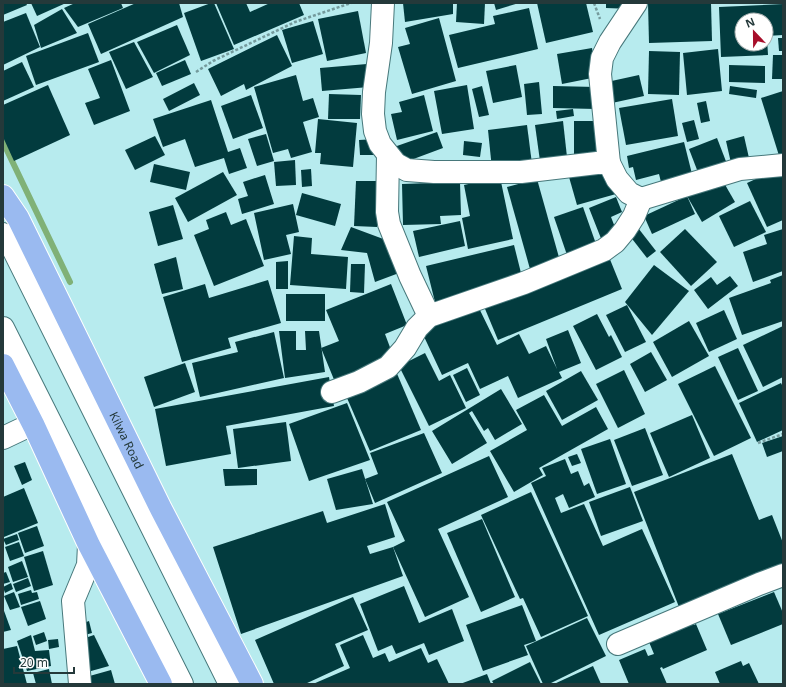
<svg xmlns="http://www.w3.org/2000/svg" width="786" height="687" font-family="'Noto Sans',sans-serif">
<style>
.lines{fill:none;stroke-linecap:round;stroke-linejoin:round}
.stream{stroke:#80b177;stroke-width:6}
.building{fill:#023b3e}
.minor-casing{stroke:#47787b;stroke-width:24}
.highway-casing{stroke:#fff;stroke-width:24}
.path{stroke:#749a9c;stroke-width:2.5;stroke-dasharray:3 2;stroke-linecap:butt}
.minor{stroke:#fff;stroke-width:22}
.highway{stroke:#9abaf0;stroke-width:22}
.labels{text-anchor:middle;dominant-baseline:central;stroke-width:4;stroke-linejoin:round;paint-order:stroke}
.street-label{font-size:12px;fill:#24393a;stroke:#fff}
</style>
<rect width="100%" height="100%" fill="#b7ebee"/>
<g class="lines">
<path class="stream" d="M3 142 70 282"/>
</g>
<g class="building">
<path d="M3 3H26L27 5 3 15Z"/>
<path d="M31 3H66L37 16Z"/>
<path d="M75 3H121L123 8 78 27 64 8Z"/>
<path d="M136 3H179L183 17 101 54 88 24Z"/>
<path d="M211 3H214L234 49 201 61 184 13Z"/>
<path d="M216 3H246L250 12 270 3H299L304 15 234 45Z"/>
<path d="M403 3H453V14L405 22Z"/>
<path d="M457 3H485L484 24 456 22Z"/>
<path d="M494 3H519L496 10Z"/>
<path d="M537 3H586L593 32 546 43Z"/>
<path d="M606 3H632V9L606 8Z"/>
<path d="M648 3H711L712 41 649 43Z"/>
<path d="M783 4V35L766 36V20H742V44H766V38H767L768 55 721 57 719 7Z"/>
<path d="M529 8 538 49 458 68 449 35 495 24 493 16Z"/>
<path d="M62 9 77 33 41 48 34 25Z"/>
<path d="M358 11 366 53 327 61 318 19Z"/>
<path d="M26 13 40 47 3 65V22Z"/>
<path d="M439 18 456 81 412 94 398 47 410 44 405 28Z"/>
<path d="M313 21 323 54 292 63 282 30Z"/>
<path d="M177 25 190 55 154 73 137 42Z"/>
<path d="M88 33 99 62 36 85 26 56Z"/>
<path d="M277 35 292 66 246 90 244 84 221 96 208 69Z"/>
<path d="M778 38H783V51H779Z"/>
<path d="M134 42 153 77 126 89 109 52Z"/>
<path d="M592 48 597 77 562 84 557 54Z"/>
<path d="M718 49 722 91 687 95 683 53Z"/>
<path d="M649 51 680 52 679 95 648 94Z"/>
<path d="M773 55H783V79H772Z"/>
<path d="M111 60 130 111 94 125 85 103 100 98 88 69Z"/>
<path d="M185 60 191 74 162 86 156 73Z"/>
<path d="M22 62 34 87 3 101V71Z"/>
<path d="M367 64 369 87 322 91 320 68Z"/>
<path d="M516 65 522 97 493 103 486 71Z"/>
<path d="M729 65 765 66V83L729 82Z"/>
<path d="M296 75 303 101 313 98 319 117 303 122 312 152 291 158 288 149 273 153 254 87Z"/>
<path d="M639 75 644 96 612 103 607 82Z"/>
<path d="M539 82 542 114 527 115 524 84Z"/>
<path d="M194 83 200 95 169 111 163 99Z"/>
<path d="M48 85 70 135 14 161 3 137V105Z"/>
<path d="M467 85 474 129 442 134 434 91Z"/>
<path d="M482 86 489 115 479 117 472 89Z"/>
<path d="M553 86 596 87V109L553 108Z"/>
<path d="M730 86 757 90 756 98 729 94Z"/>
<path d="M783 91V162H781L761 98Z"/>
<path d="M329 94 361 95 360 119H328Z"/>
<path d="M251 95 263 128 233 139 221 106Z"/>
<path d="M424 95 433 131 397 140 391 114 402 112 399 102Z"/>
<path d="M672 99 678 136 626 145 619 108Z"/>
<path d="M211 100 228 152 240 148 247 168 229 174 224 158 195 167 185 139 163 147 153 119Z"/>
<path d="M706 101 710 121 701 123 697 103Z"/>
<path d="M573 109 574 116 557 119 556 111Z"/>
<path d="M318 119 357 123 353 167 320 164 321 153H315Z"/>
<path d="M694 120 699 139 687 142 682 123Z"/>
<path d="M563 121 567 157 540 161 535 125Z"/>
<path d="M574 121H602V156L574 155Z"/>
<path d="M527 125 532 164 492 169 488 130Z"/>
<path d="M437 132 443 148 400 164 394 147Z"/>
<path d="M266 134 274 161 257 166 248 139Z"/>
<path d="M155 136 165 155 135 170 125 150Z"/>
<path d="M744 136 749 158 731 163 726 141Z"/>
<path d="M717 138 727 164 699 175 689 149Z"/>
<path d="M376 139 377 155H360L359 140Z"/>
<path d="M464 141 482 143 480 157 463 155Z"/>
<path d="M684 142 693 178 662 186 659 174 636 180 633 167 629 168 627 156Z"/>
<path d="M295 160 296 185 276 186 274 162Z"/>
<path d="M154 164 190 172 186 190 150 182Z"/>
<path d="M608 166 616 194 577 205 569 177Z"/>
<path d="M782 167 783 220 767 227 747 183Z"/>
<path d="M311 169 312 186 302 187 301 170Z"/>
<path d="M223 172 237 195 188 222 175 198Z"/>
<path d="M265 175 274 204 242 214 238 199 248 196 243 182Z"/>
<path d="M720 176 735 202 702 222 687 196Z"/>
<path d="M500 177 513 239 468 249 462 218 470 216 464 185Z"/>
<path d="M537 179 560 261 530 269 507 187Z"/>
<path d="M356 181H378L377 227 354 226Z"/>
<path d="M460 182 461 215 440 216 441 224 403 225 402 184Z"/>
<path d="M302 193 341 204 335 226 296 215Z"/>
<path d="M687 196 695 214 652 234 644 216Z"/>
<path d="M616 197 622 212 611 217 618 235 602 241 589 208Z"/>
<path d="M750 201 766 232 734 247 719 216Z"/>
<path d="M293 204 299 232 286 235 291 254 264 260 254 213Z"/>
<path d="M173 205 183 239 158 246 149 212Z"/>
<path d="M583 207 596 244 567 255 554 217Z"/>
<path d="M226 212 231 225 246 219 264 266 214 286 194 235 209 229 206 220Z"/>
<path d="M460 221 465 246 419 257 413 231Z"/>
<path d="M635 224 656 251 647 258 626 231Z"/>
<path d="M351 227 386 240 399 273 375 282 367 253 341 250Z"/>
<path d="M685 229 717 262 691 286 660 252Z"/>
<path d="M783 229V271L753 282 743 252 767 244 764 235Z"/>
<path d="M294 236 312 238 311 254 348 257 346 289 290 285Z"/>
<path d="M514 245 523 281 435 302 426 266Z"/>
<path d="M607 252 622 289 498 340 483 304Z"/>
<path d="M176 257 183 289 162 294 154 264Z"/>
<path d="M288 261V289H276V262Z"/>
<path d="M351 264H365L364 293 350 292Z"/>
<path d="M654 265 689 291 652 335 625 302Z"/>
<path d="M783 275V321L742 335 729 298 771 283 770 280Z"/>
<path d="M730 276 738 286 708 309 694 290 711 277 717 285Z"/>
<path d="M268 280 281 323 228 338 231 348 182 362 163 297 205 284 209 298Z"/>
<path d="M391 284 407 325 385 334 394 358 335 382 321 348 339 341 326 310Z"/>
<rect x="286" y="294" width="39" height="27"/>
<path d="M476 302 497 345 519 334 529 354 546 346 557 369 546 339 568 330 581 363 559 372 562 378 518 398 508 376 480 389 468 363 442 375 420 328Z"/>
<path d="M627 305 646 342 625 352 606 315Z"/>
<path d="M724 310 737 339 709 352 696 323Z"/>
<path d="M597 314 609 337 611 335 622 357 596 370 573 326Z"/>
<path d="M689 321 709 356 672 377 653 342Z"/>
<path d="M783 326V377L763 387 743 345Z"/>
<path d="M279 331H296V350H306L305 331H319L325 372 285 378Z"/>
<path d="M274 332 284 378 200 397 192 363 238 352 235 342Z"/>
<path d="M738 348 758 391 738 400 718 357Z"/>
<path d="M651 352 667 380 645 392 630 364Z"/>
<path d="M425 353 439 381 450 375 466 408 429 426 399 366Z"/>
<path d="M185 363 195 392 154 407 144 377Z"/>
<path d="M715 366 751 438 714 456 678 384Z"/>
<path d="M467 368 480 395 466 402 453 375Z"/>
<path d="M395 369 421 430 370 451 344 391Z"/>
<path d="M624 370 645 414 618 428 596 384Z"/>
<path d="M581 371 598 400 562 420 546 391Z"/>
<path d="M329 377 334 406 226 426 231 454 166 466 155 409Z"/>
<path d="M781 383 783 387V430L757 442 739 403Z"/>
<path d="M501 389 522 424 495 440 488 428 484 431 472 411 469 413 487 443 452 464 432 431Z"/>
<path d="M544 395 562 426 596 407 608 429 539 468 543 475 514 492 490 451 527 430 516 410Z"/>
<path d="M347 403 370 460 309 481 289 424Z"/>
<path d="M692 415 710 458 669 477 650 433Z"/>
<path d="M286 422 291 461 238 468 233 429Z"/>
<path d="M645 428 663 475 632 486 614 440Z"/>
<path d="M424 433 442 473 375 503 365 479 378 474 370 453Z"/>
<path d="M783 436V451L767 457 762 443Z"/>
<path d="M610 439 626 484 597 494 581 449Z"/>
<path d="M577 454 581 463 572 466 568 457Z"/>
<path d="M732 454 759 520 772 515 783 543V566L679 607 634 492Z"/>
<path d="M489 456 508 497 438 529 469 597 425 617 393 547 405 541 387 502Z"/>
<path d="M565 459 571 474 578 471 584 486 589 483 595 497 569 508 563 494 555 498 561 513 584 504 603 546 642 529 675 602 599 635 531 483 546 476 542 468Z"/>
<path d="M25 462 32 480 22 485 14 466Z"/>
<path d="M223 469H257V485L225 486Z"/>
<path d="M362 469 373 504 336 510 327 479Z"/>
<path d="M630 487 643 521 601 536 589 502Z"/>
<path d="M24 488 38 523 4 537 3 534V497Z"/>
<path d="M531 492 588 616 541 637 523 598 520 599 481 515Z"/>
<path d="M385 504 395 537 367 546 370 554 393 547 403 576 241 634 213 547 323 511 327 523Z"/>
<path d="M482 519 515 597 481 612 447 533Z"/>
<path d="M37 526 44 546 25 553 18 533Z"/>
<path d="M17 534 19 540 6 545 3 539Z"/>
<path d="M19 542 24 556 10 561 5 547Z"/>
<path d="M43 551 53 585 34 591 24 557Z"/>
<path d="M22 561 28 577 13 582 8 567Z"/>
<path d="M6 572 10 582 3 584V573Z"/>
<path d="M28 578 31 586 16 592 13 584Z"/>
<path d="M11 583 13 589 5 593 3 587Z"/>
<path d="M404 586 419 623 452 609 464 641 429 655 424 643 396 654 392 645 378 651 360 604Z"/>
<path d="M31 590 32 593 37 592 39 599 21 605 18 594Z"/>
<path d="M14 592 20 607 10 610 4 596Z"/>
<path d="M774 592 783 613V624L731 645 718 614Z"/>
<path d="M353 597 368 630 335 644 344 666 305 684H274L255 640Z"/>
<path d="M40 601 46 619 28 626 21 607Z"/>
<path d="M522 605 536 641 524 645 528 655 483 671 466 625Z"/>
<path d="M3 608 11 630 3 632Z"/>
<path d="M587 618 606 656 549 684H543L526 646Z"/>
<path d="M89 621 92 633 81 636 78 625Z"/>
<path d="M693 623 694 625 696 624 707 650 663 669 662 667 660 668 667 684H629L619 660 645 649 648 656 654 654 649 642Z"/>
<path d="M44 632 47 641 36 645 33 636Z"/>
<path d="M31 635 35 651 49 650 51 666 27 671 17 641Z"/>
<path d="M94 635 109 666 84 673 82 639Z"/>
<path d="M363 635 373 658 385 653 389 662 421 648 428 663 437 659 449 684H313L350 668 340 645Z"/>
<path d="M58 639 59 647 49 649 48 640Z"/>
<path d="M17 646 27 684H3V649Z"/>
<path d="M741 661 743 666 749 663 759 684H720L715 672Z"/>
<path d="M530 662 541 684H494L492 681Z"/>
<path d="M593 666 601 684H554Z"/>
<path d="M49 669 52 684H36L33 673Z"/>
<path d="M111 670 115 684H87L86 677Z"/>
<path d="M487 674 491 684H460Z"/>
</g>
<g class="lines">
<g class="minor-casing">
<g id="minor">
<path d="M383 3 381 43 374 92 373 114 375 131 380 144 396 164 407 170 434 172H521L597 163H609L617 179 629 193 641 199 740 169 783 165"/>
<path d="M388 155 387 212 389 224 410 276 429 316"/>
<path d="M609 163 600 74 602 58 610 42 636 3"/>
<path d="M3 234 13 249 230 684"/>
<path d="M3 328 182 684"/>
<path d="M332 392 359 382 388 367 405 348 417 328 429 316 524 283 604 250 615 242 625 230 634 216 641 199"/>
<path d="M3 438 24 428 34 426"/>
<path d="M618 644 759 584 783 575"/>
<path d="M80 684 73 601 88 565 89 545"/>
</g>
</g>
<g class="highway-casing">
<g id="highway">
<path id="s1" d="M3 196 18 218 161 509 252 684"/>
<path d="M3 365 34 426 89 545 161 684"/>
</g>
</g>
<g class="path">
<path d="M594 3 600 19"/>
<path d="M196 72 213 61 295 22 351 3"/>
<path d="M758 443 783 434"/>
</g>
<use href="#minor" class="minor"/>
<use href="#highway" class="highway"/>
</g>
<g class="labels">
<g class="street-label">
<text stroke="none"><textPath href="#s1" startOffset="274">Kilwa Road</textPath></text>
</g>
</g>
<rect width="786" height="687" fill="none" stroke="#24393a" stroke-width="8"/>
<g transform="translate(754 32) rotate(338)"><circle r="19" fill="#ffffff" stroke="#a7b0b0"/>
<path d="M0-3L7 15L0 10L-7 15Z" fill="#a70e2a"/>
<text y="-6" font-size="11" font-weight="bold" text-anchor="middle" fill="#24393a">N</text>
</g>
<path d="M14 667v6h60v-6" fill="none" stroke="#24393a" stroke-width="2"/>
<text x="20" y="667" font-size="12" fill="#24393a" stroke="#ffffff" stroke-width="3" paint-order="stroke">20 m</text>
</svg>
